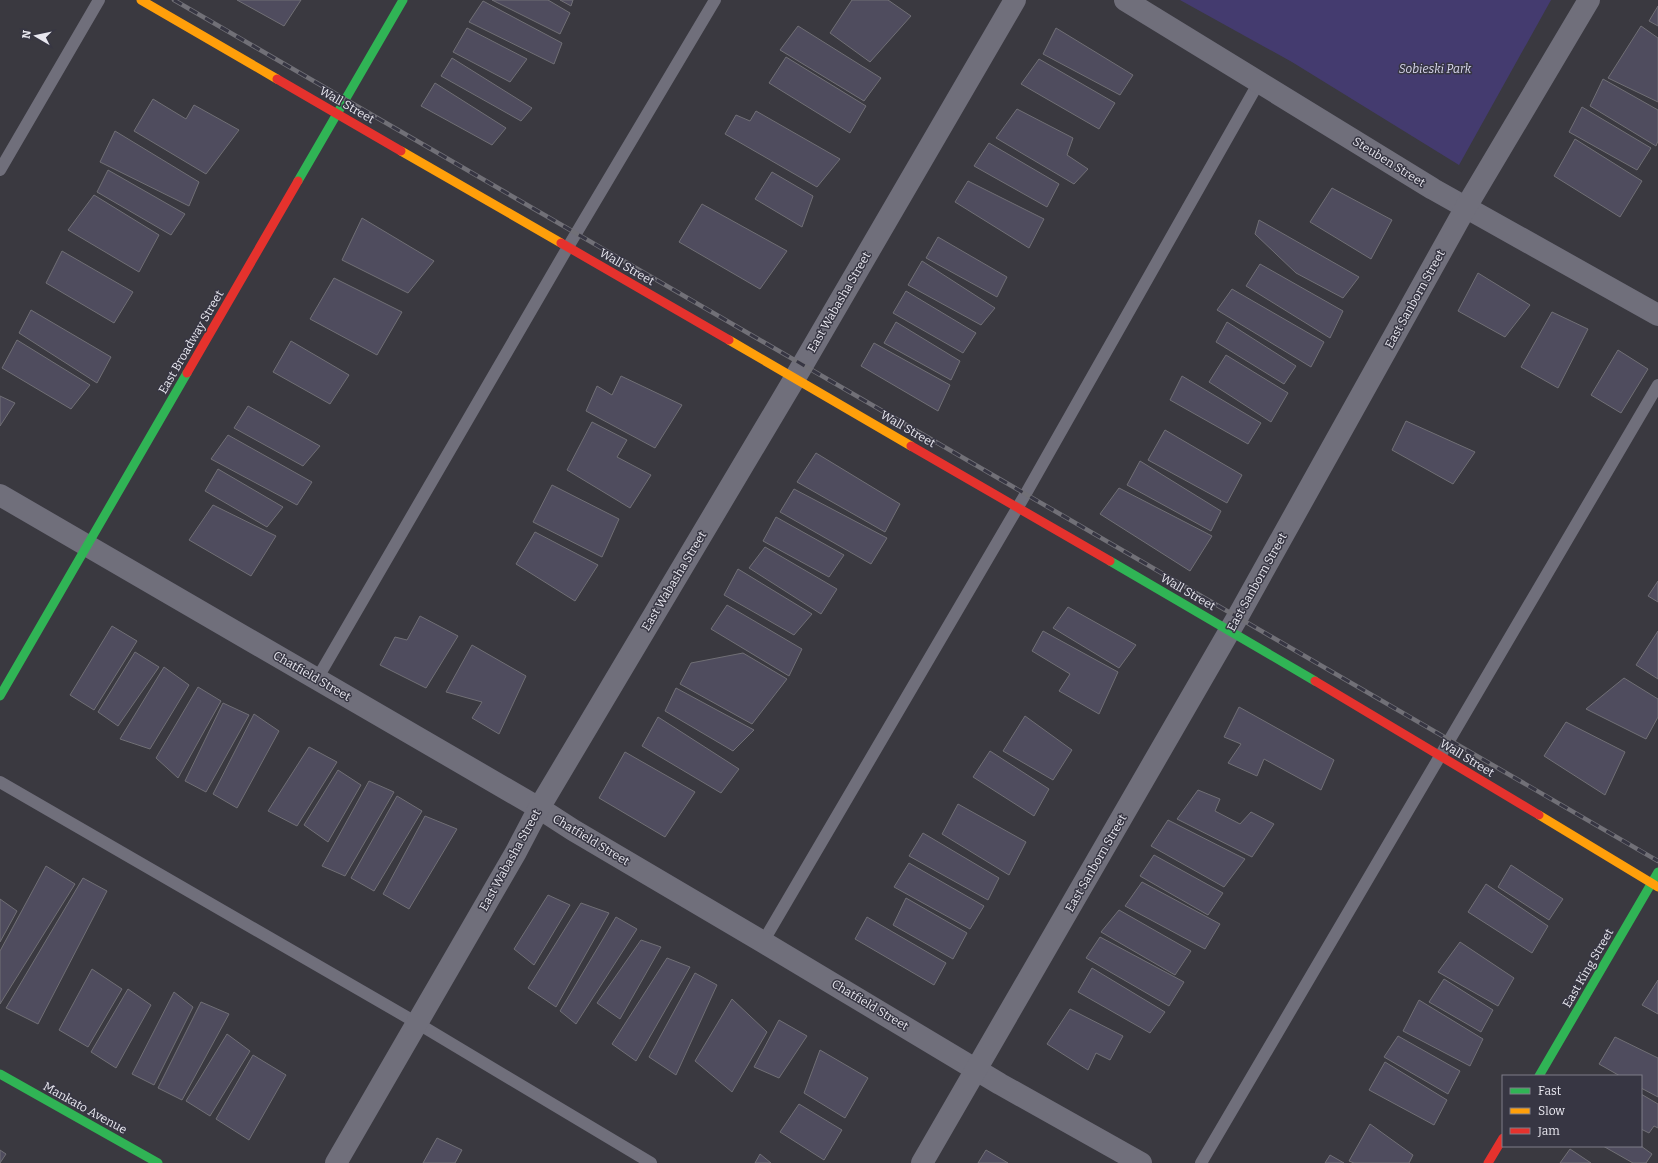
<svg xmlns="http://www.w3.org/2000/svg" width="1658" height="1163" font-family="Bitter,serif">
<style>
.green{fill:#443b6f}
.building{fill:#4f4c5e;stroke:#706f75}
.lines{fill:none;stroke-linecap:round;stroke-linejoin:round}
.lane{stroke:#706f7b;stroke-width:12}
.street{stroke:#706f7b;stroke-width:22}
.fast{stroke:#30b455;stroke-width:9}
.slow{stroke:#ff9f0a;stroke-width:9}
.jam{stroke:#e5322d;stroke-width:9}
.rail-casing{stroke:#717077;stroke-width:4.5}
.rail{stroke:#373643;stroke-width:3;stroke-dasharray:9;stroke-linecap:butt}
.labels{text-anchor:middle;dominant-baseline:central;stroke-width:3;stroke-linejoin:round;paint-order:stroke}
.park-label{font-size:12px;font-style:italic;fill:#dad8ef;stroke:#373643}
.street-label{font-size:12px;fill:#e9e8f0;stroke:#373643}
</style>
<rect width="100%" height="100%" fill="#3a3940"/>
<path class="green" d="M1180 0H1551L1459 165 1292 62Z"/>
<g class="building">
<path d="M237 0H301L284 26Z"/>
<path d="M492 0H548L570 13 560 34Z"/>
<path d="M560 0H573L571 6Z"/>
<path d="M852 0H888L911 16 870 62 830 33Z"/>
<path d="M483 1 562 43 554 64 469 22Z"/>
<path d="M1658 6V26L1649 21Z"/>
<path d="M798 26 881 78 864 101 780 50Z"/>
<path d="M1641 26 1658 38V102L1608 78Z"/>
<path d="M467 28 527 59 510 82 453 52Z"/>
<path d="M1056 28 1133 75 1120 95 1043 54Z"/>
<path d="M786 57 866 106 850 133 769 83Z"/>
<path d="M452 58 532 108 521 121 441 76Z"/>
<path d="M1039 59 1115 103 1099 129 1021 84Z"/>
<path d="M1603 79 1658 110V141L1656 146 1590 106Z"/>
<path d="M435 83 506 128 492 145 421 106Z"/>
<path d="M153 99 186 119 194 105 239 130 206 174 134 131Z"/>
<path d="M1582 107 1651 148 1637 170 1569 132Z"/>
<path d="M1017 109 1073 138 1067 155 1088 169 1074 184 996 138Z"/>
<path d="M756 111 840 159 817 187 725 134 736 115 750 121Z"/>
<path d="M115 131 199 182 189 206 100 162Z"/>
<path d="M1575 139 1642 181 1620 217 1554 176Z"/>
<path d="M989 143 1059 184 1047 207 974 166Z"/>
<path d="M108 170 185 214 171 235 97 192Z"/>
<path d="M772 172 813 196 802 227 755 199Z"/>
<path d="M968 181 1044 219 1029 248 955 202Z"/>
<path d="M1332 188 1392 220 1371 259 1310 222Z"/>
<path d="M94 195 159 235 139 272 68 230Z"/>
<path d="M702 204 787 251 760 289 679 242Z"/>
<path d="M362 218 434 261 408 293 342 260Z"/>
<path d="M1259 220 1359 277 1343 298 1296 273 1255 234Z"/>
<path d="M938 237 1007 277 997 297 926 258Z"/>
<path d="M62 251 133 292 114 323 46 283Z"/>
<path d="M922 261 995 308 981 325 908 285Z"/>
<path d="M1260 264 1343 311 1330 338 1246 286Z"/>
<path d="M1478 273 1530 305 1505 337 1458 311Z"/>
<path d="M334 278 402 312 377 355 310 319Z"/>
<path d="M1232 289 1324 342 1311 367 1217 310Z"/>
<path d="M906 291 976 333 963 353 893 313Z"/>
<path d="M31 310 111 357 97 383 19 333Z"/>
<path d="M1552 312 1588 329 1558 388 1521 367Z"/>
<path d="M896 322 960 361 951 380 884 343Z"/>
<path d="M1227 322 1296 366 1284 384 1216 342Z"/>
<path d="M17 340 90 385 71 409 2 368Z"/>
<path d="M291 341 349 375 330 404 273 372Z"/>
<path d="M874 343 950 385 938 411 861 366Z"/>
<path d="M1618 350 1648 369 1621 413 1591 395Z"/>
<path d="M1226 355 1288 393 1271 422 1209 382Z"/>
<path d="M621 376 682 405 655 448 586 411 597 386 612 395Z"/>
<path d="M1182 376 1261 423 1248 444 1170 400Z"/>
<path d="M0 396 15 403 0 426Z"/>
<path d="M248 406 320 446 303 466 234 428Z"/>
<path d="M1406 421 1475 452 1453 484 1392 450Z"/>
<path d="M592 422 627 440 617 457 651 475 630 508 567 470Z"/>
<path d="M1165 430 1242 475 1227 503 1148 460Z"/>
<path d="M228 435 312 482 297 505 211 459Z"/>
<path d="M816 453 900 504 885 532 797 482Z"/>
<path d="M1140 461 1221 511 1211 531 1127 485Z"/>
<path d="M218 469 283 507 267 527 205 491Z"/>
<path d="M552 485 619 519 602 557 533 522Z"/>
<path d="M1119 488 1212 536 1190 571 1100 514Z"/>
<path d="M794 489 887 538 871 564 780 512Z"/>
<path d="M213 505 276 536 251 576 189 540Z"/>
<path d="M776 517 844 555 829 577 763 541Z"/>
<path d="M535 532 598 565 575 601 516 564Z"/>
<path d="M765 547 837 589 821 614 749 568Z"/>
<path d="M738 569 812 614 794 635 724 595Z"/>
<path d="M1658 581V602L1648 596Z"/>
<path d="M727 605 802 649 789 676 711 629Z"/>
<path d="M1068 607 1136 645 1119 668 1053 628Z"/>
<path d="M420 616 458 636 426 688 380 665 395 637 407 640Z"/>
<path d="M112 626 137 641 94 710 70 695Z"/>
<path d="M1043 631 1118 672 1099 714 1059 691 1070 674 1032 651Z"/>
<path d="M1658 631V679L1636 665Z"/>
<path d="M472 645 526 676 499 734 472 718 482 702 446 692Z"/>
<path d="M135 652 159 667 118 726 98 712Z"/>
<path d="M743 653 787 679 752 724 680 684 691 663Z"/>
<path d="M164 667 189 685 150 749 120 739Z"/>
<path d="M1624 678 1658 699V717L1646 739 1586 709Z"/>
<path d="M198 687 221 701 178 778 156 758Z"/>
<path d="M676 688 754 730 733 751 665 711Z"/>
<path d="M223 703 249 715 206 792 185 781Z"/>
<path d="M1239 707 1334 760 1321 790 1264 759 1257 776 1228 763 1241 744 1224 737Z"/>
<path d="M254 714 279 731 237 808 213 794Z"/>
<path d="M1025 716 1072 750 1053 780 1003 751Z"/>
<path d="M658 717 739 769 721 793 642 746Z"/>
<path d="M1566 722 1625 752 1605 795 1544 756Z"/>
<path d="M309 747 337 762 297 826 268 811Z"/>
<path d="M990 751 1049 789 1034 816 973 777Z"/>
<path d="M625 752 695 792 665 837 599 798Z"/>
<path d="M338 770 361 785 328 842 304 825Z"/>
<path d="M369 781 394 792 345 876 322 866Z"/>
<path d="M1198 790 1220 799 1215 811 1240 824 1251 812 1274 824 1252 857 1177 819Z"/>
<path d="M397 796 422 811 374 891 351 878Z"/>
<path d="M958 804 1026 842 1009 875 942 834Z"/>
<path d="M425 816 457 829 409 909 383 894Z"/>
<path d="M1168 820 1245 859 1224 887 1151 846Z"/>
<path d="M923 833 999 878 988 900 909 856Z"/>
<path d="M1154 855 1223 893 1208 915 1140 876Z"/>
<path d="M909 863 984 906 970 929 894 887Z"/>
<path d="M1511 865 1563 899 1549 920 1498 887Z"/>
<path d="M46 866 75 884 0 1004V951Z"/>
<path d="M83 878 107 891 38 1024 6 1008Z"/>
<path d="M1142 882 1220 924 1205 949 1125 906Z"/>
<path d="M1486 884 1548 926 1532 953 1468 912Z"/>
<path d="M548 895 570 905 534 965 514 949Z"/>
<path d="M906 898 967 933 953 959 893 925Z"/>
<path d="M0 899 17 911 0 942Z"/>
<path d="M581 903 609 913 556 1007 528 988Z"/>
<path d="M1119 910 1191 951 1175 975 1101 932Z"/>
<path d="M616 917 637 929 576 1024 560 1011Z"/>
<path d="M867 917 946 963 934 985 855 939Z"/>
<path d="M1100 937 1184 982 1169 1006 1086 958Z"/>
<path d="M641 940 661 947 620 1019 597 1003Z"/>
<path d="M1460 942 1514 978 1498 1006 1438 972Z"/>
<path d="M667 958 690 967 636 1061 612 1044Z"/>
<path d="M1092 968 1165 1012 1150 1033 1078 992Z"/>
<path d="M92 969 122 989 88 1047 59 1030Z"/>
<path d="M695 973 717 985 676 1075 649 1057Z"/>
<path d="M1444 979 1493 1010 1481 1032 1429 1002Z"/>
<path d="M1658 980V1014L1642 1005Z"/>
<path d="M128 989 151 1005 116 1068 91 1052Z"/>
<path d="M174 992 193 1007 154 1085 132 1074Z"/>
<path d="M732 999 767 1032 732 1092 695 1061Z"/>
<path d="M1419 1000 1483 1039 1470 1066 1403 1031Z"/>
<path d="M201 1002 229 1014 182 1100 158 1088Z"/>
<path d="M1070 1009 1123 1036 1110 1060 1096 1053 1088 1070 1047 1044Z"/>
<path d="M779 1020 807 1036 779 1078 754 1067Z"/>
<path d="M227 1034 250 1051 210 1116 186 1101Z"/>
<path d="M1398 1036 1460 1071 1448 1094 1384 1057Z"/>
<path d="M1615 1037 1658 1058V1097L1641 1088V1076H1620L1599 1064Z"/>
<path d="M820 1050 868 1078 845 1118 804 1093Z"/>
<path d="M253 1055 286 1075 249 1140 216 1119Z"/>
<path d="M1385 1062 1447 1100 1434 1125 1369 1090Z"/>
<path d="M1641 1094 1658 1104V1128L1654 1126 1649 1133 1641 1129Z"/>
<path d="M799 1104 842 1130 824 1160 780 1132Z"/>
<path d="M1370 1124 1413 1155 1409 1163H1354L1349 1161Z"/>
<path d="M437 1138 462 1150 455 1163H423Z"/>
<path d="M1603 1146H1641L1652 1154 1646 1163H1633Z"/>
<path d="M1570 1149 1591 1163H1560Z"/>
<path d="M0 1150 6 1154 0 1163Z"/>
<path d="M986 1150 1008 1163H978Z"/>
<path d="M760 1154 771 1163H755Z"/>
<path d="M1330 1155 1344 1163H1325Z"/>
</g>
<g class="lines">
<g class="lane">
<path d="M0 170 99 0"/>
<path d="M317 679 568 247 715 0"/>
<path d="M0 782 417 1023 651 1163"/>
<path d="M763 942 1025 495 1259 82"/>
<path d="M1201 1163 1658 385"/>
</g>
<g class="street">
<path d="M1125 0 1433 189 1658 315"/>
<path d="M0 495 539 808 573 830 763 942 1000 1084 1141 1163"/>
<path d="M336 1163 516 852 539 808 795 378 1015 0"/>
<path d="M922 1163 1237 618 1466 207 1589 0"/>
</g>
<g class="fast">
<path d="M298 181 403 0"/>
<path d="M1110 561 1315 681"/>
<path d="M0 696 187 373"/>
<path d="M0 1074 158 1163"/>
<path d="M1539 1076 1658 872"/>
</g>
<g class="slow">
<path d="M141 0 277 79"/>
<path d="M401 151 561 243"/>
<path d="M729 340 911 446"/>
<path d="M1539 815 1658 887"/>
</g>
<g class="jam">
<path d="M277 79 401 151"/>
<path d="M561 243 729 340"/>
<path d="M187 373 298 181"/>
<path d="M911 446 1110 561"/>
<path d="M1315 681 1539 815"/>
<path d="M1488 1163 1503 1138"/>
</g>
<g class="rail-casing">
<path id="rail" d="M174 0 1658 861"/>
</g>
<use href="#rail" class="rail"/>
</g>
<g class="labels">
<g class="park-label">
<text x="1435" y="69">Sobieski Park</text>
</g>
<g class="street-label">
<text transform="translate(347 105) rotate(30)">Wall Street</text>
<text transform="translate(1389 162) rotate(32)">Steuben Street</text>
<text transform="translate(627 267) rotate(30)">Wall Street</text>
<text transform="translate(1415 299) rotate(-61)">East Sanborn Street</text>
<text transform="translate(839 302) rotate(-60)">East Wabasha Street</text>
<text transform="translate(191 342) rotate(-60)">East Broadway Street</text>
<text transform="translate(908 429) rotate(30)">Wall Street</text>
<text transform="translate(674 581) rotate(-59)">East Wabasha Street</text>
<text transform="translate(1257 582) rotate(-61)">East Sanborn Street</text>
<text transform="translate(1188 592) rotate(30)">Wall Street</text>
<text transform="translate(312 676) rotate(30)">Chatfield Street</text>
<text transform="translate(1467 758) rotate(31)">Wall Street</text>
<text transform="translate(591 840) rotate(31)">Chatfield Street</text>
<text transform="translate(510 860) rotate(-61)">East Wabasha Street</text>
<text transform="translate(1096 863) rotate(-60)">East Sanborn Street</text>
<text transform="translate(1588 968) rotate(-60)">East King Street</text>
<text transform="translate(870 1005) rotate(31)">Chatfield Street</text>
<text transform="translate(85 1108) rotate(29)">Mankato Avenue</text>
</g>
</g>
<rect x="1502" y="1075" width="140" height="72" fill="#373643" stroke="#7e7d88"/>
<rect x="1510" y="1088" width="20" height="6" fill="#30b455" stroke="#7e7d88"/>
<text x="1538" y="1095" font-size="12" fill="#e9e8f0">Fast</text>
<rect x="1510" y="1108" width="20" height="6" fill="#ff9f0a" stroke="#7e7d88"/>
<text x="1538" y="1115" font-size="12" fill="#e9e8f0">Slow</text>
<rect x="1510" y="1128" width="20" height="6" fill="#e5322d" stroke="#7e7d88"/>
<text x="1538" y="1135" font-size="12" fill="#e9e8f0">Jam</text>
<g transform="translate(36 36) rotate(279)" stroke="#373643" stroke-width="3" paint-order="stroke">
<path d="M0-3L7 15L0 10L-7 15Z" fill="#e9e8f0"/>
<text y="-6" font-size="11" font-weight="bold" text-anchor="middle" fill="#e9e8f0">N</text>
</g>
</svg>
